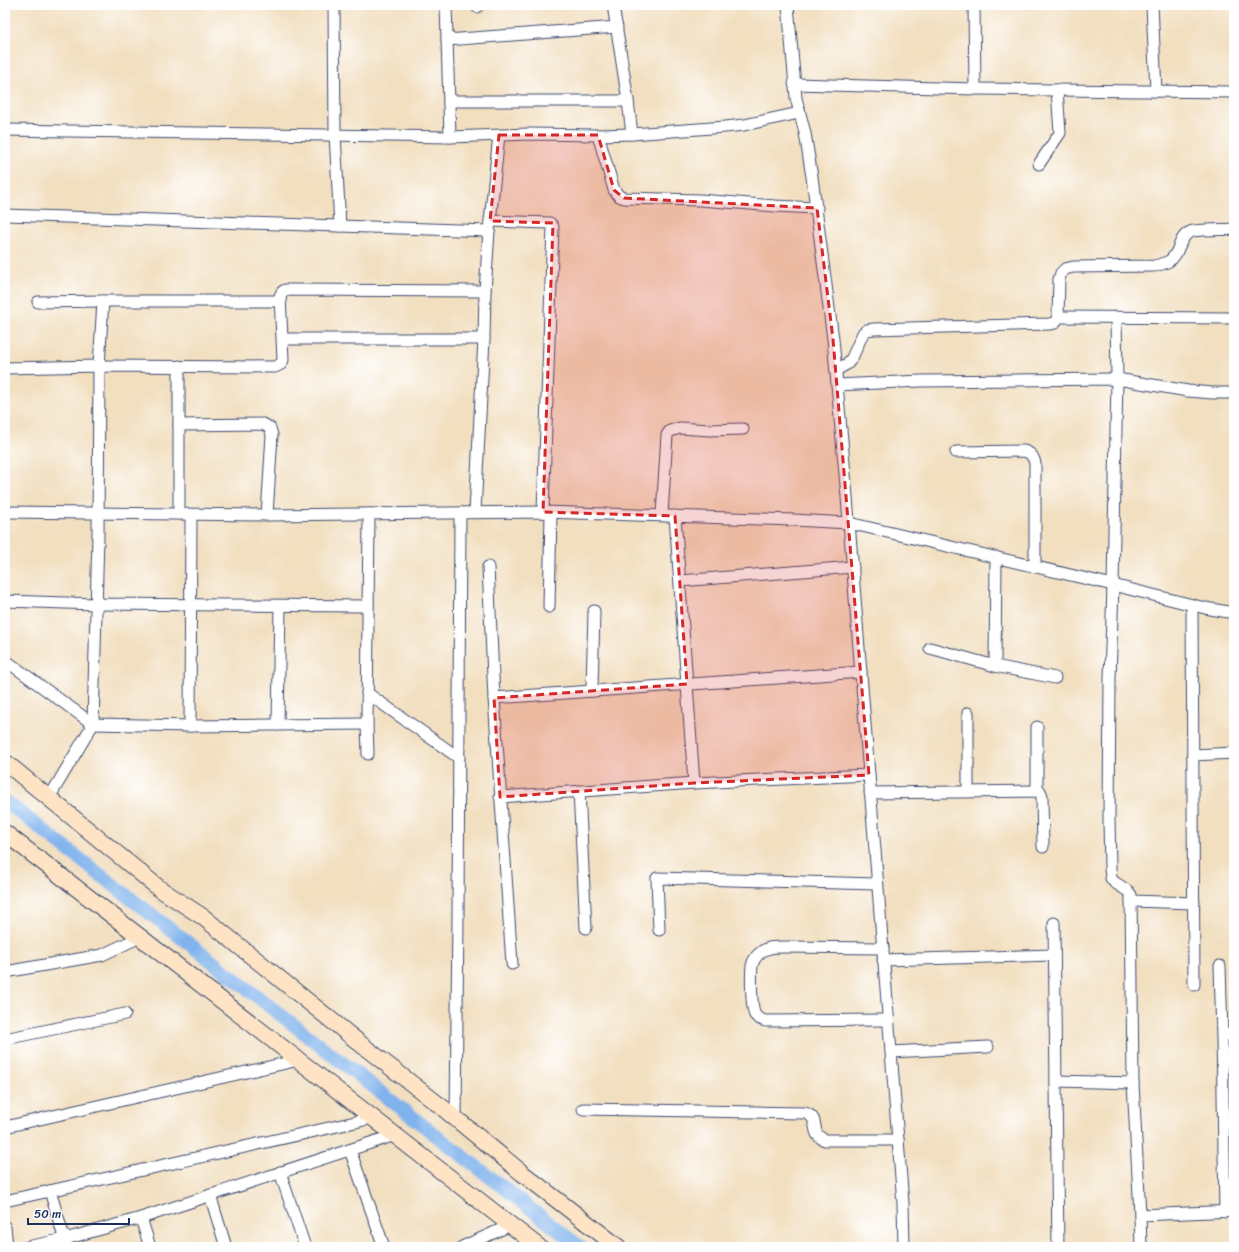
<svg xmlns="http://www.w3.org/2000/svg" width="1239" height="1252" font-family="Sriracha,sans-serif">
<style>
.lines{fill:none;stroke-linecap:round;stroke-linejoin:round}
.canal{stroke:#80b3ed;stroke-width:14}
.street-casing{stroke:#3b496d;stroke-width:13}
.secondary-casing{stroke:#3b496d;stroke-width:18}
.street{stroke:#fff;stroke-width:11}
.secondary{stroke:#fee4c5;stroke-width:16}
.marked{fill:#d62828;fill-opacity:0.2;stroke:#d62828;stroke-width:3;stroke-dasharray:8 5;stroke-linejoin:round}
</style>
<rect width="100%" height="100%" fill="#fff"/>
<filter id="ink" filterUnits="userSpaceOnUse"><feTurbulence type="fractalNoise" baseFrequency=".025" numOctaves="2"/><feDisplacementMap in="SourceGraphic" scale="8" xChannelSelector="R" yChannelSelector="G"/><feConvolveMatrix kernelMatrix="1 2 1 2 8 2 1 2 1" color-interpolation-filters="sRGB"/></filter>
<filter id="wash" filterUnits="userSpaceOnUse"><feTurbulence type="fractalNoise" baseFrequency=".012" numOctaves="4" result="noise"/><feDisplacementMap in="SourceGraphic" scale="16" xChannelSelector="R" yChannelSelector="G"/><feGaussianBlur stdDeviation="0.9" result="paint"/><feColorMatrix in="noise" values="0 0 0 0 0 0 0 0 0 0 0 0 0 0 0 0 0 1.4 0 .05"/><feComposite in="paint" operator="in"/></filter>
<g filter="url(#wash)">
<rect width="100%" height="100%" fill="#f2dfc0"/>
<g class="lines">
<path class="canal" d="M5 801 580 1247"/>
</g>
</g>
<g filter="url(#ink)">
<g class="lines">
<g class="street-casing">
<g id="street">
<path d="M334 5 335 134 340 226"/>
<path d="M446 5 450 137"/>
<path d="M477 5V7"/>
<path d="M613 5 628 101 632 134"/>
<path d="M788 5 796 98 805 133 812 177 833 339 847 497 903 1203 904 1247"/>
<path d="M974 5 975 89"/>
<path d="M1152 5 1156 91"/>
<path d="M447 40 617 27"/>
<path d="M794 84 975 89 1234 92"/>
<path d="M449 101H628"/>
<path d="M5 130 450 137 529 134 598 135 632 134 725 127 744 125 799 113"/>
<path d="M598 135 614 190 619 196 624 198 700 200 775 206 817 208"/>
<path d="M1039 164 1060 133 1057 90"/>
<path d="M5 215 489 231"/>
<path d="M490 221 550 223 553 227 543 512"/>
<path d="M103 301 99 366 98 536 93 724 190 726 367 724"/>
<path d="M38 302 103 301H281"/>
<path d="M1058 317 1234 318"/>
<path d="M1116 317 1117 379 1113 585 1110 679 1109 819 1110 868 1111 878 1114 882 1128 891 1131 895 1133 1083 1140 1215 1141 1247"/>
<path d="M283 339H484"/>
<path d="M5 368 99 366 275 367 281 364 283 360 280 296 282 292 285 290 485 291"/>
<path d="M836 370 847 364 852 358 863 333 867 330 874 329 1049 324 1055 323 1058 317 1059 279 1061 273 1065 269 1073 267 1154 266C1159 265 1164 264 1169 261 1180 255 1178 237 1190 232 1197 229 1225 230 1234 229"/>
<path d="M837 385 921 381 1117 379 1188 391 1213 393H1234"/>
<path d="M179 425 263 424 270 428 272 435 267 515"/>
<path d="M956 452 1024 451C1031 453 1033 456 1035 463V567"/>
<path d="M5 512 267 515 543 512 793 520 849 523 1113 585 1205 608 1234 613"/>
<path d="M475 512 484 339 485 291 489 231 499 135"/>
<path d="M179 514V366"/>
<path d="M662 515 667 435 670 431 680 428 709 430 743 429"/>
<path d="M675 516 694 783"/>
<path d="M488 567 494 698 512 964"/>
<path d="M680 581 853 567"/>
<path d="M5 601 96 604 368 606"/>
<path d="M1192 605 1194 985"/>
<path d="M549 607 551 513"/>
<path d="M930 648 995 666 1055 678"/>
<path d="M5 660 93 724 49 798"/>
<path d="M995 666 996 557"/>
<path d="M592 691 594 611"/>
<path d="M367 693 459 758"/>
<path d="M494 698 861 672"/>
<path d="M968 713V791"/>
<path d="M278 725 280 605"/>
<path d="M190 726 191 515"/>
<path d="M368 754 367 724 369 514"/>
<path d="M1193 755 1234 753"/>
<path d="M1037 790V727"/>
<path d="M579 791 586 928"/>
<path d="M870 793 1040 791 1042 796 1043 847"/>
<path d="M500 797 694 783 869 775"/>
<path d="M1131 901 1194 903"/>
<path d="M1054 923 1058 1247"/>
<path d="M659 930 657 878 877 884"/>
<path d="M883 948 783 947C775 947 766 947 760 953 756 956 753 961 752 966 751 974 751 1008 755 1015 758 1019 761 1020 766 1021L888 1020"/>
<path d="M883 960 1054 955"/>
<path d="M1220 966 1222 1035 1225 1212"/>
<path d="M5 972 102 955 140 937"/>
<path d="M1222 1035 1234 1034"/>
<path d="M5 1039 125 1014"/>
<path d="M891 1052 988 1047"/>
<path d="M1056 1081 1133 1083"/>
<path d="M583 1109 805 1113C822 1118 808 1134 825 1140H898"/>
<path d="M456 1118 458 917 460 513"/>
<path d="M5 1127 299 1060"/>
<path d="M350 1150 384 1247"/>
<path d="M280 1172 305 1247"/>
<path d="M50 1191 67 1247"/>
<path d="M210 1195 226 1247"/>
<path d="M5 1201 373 1118"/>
<path d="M1140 1215 1234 1211"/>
<path d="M141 1218 150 1247"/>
<path d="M5 1227 7 1247"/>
<path d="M27 1247 65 1239 141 1218 395 1135"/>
<path d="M462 1247 511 1225"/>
</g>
</g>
<g class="secondary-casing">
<g id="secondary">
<path d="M5 762 160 889 203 917 362 1045 443 1108 522 1173 618 1247"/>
<path d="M5 833 140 937 539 1247"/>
</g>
</g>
<use href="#street" class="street"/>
<use href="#secondary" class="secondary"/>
</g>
</g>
<path class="marked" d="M499 135H598L614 190 624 198 817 208 833 339 869 775 694 783 500 797 494 698 687 684 675 516 543 512 553 223 490 221Z"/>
<rect width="1239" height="1252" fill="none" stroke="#fff" stroke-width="20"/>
<path d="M28 1218v6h101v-6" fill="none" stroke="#1b2f5e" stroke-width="2"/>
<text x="34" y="1218" font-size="12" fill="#1b2f5e" stroke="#ffffff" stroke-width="3" paint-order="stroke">50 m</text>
</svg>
